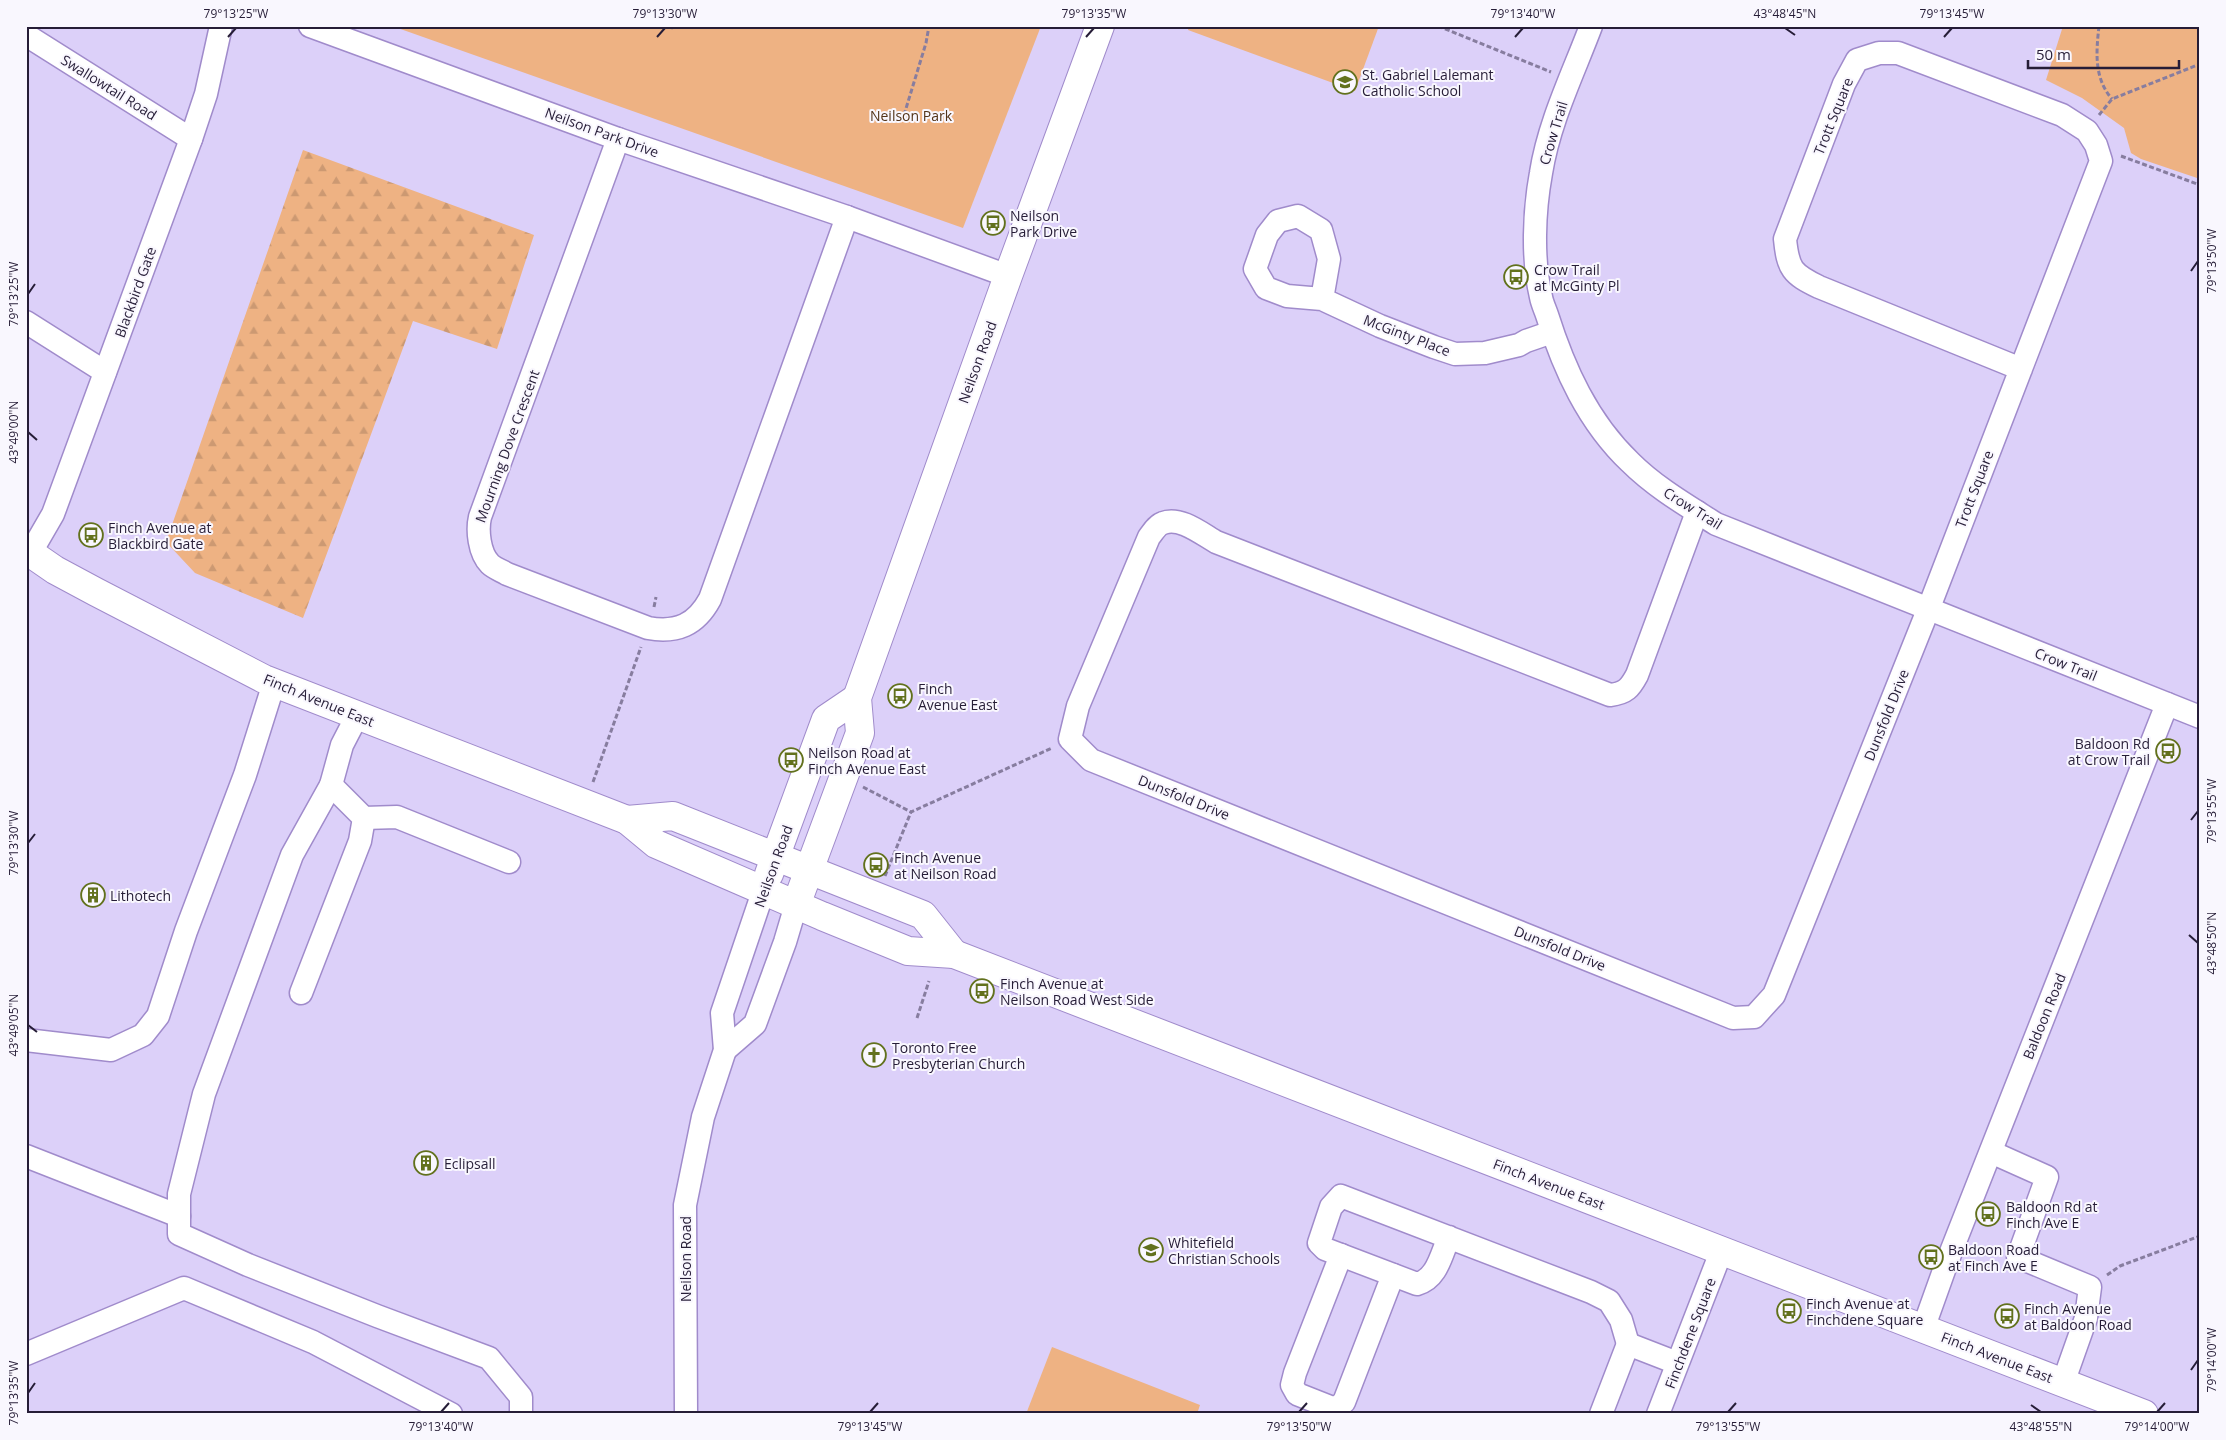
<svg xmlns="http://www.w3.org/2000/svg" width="2226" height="1440" font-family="'Open Sans',sans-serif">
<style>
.green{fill:#eeb283}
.forest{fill:url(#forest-firs)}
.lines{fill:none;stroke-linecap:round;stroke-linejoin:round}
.minor-casing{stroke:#a08bcb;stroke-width:25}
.major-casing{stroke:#a08bcb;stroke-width:30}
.path{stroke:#877d9f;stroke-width:3;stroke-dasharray:5 2.5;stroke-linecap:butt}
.minor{stroke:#fff;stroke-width:22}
.major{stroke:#fff;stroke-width:28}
.ticks{fill:none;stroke:#261d37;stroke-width:2}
.labels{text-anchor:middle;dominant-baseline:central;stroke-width:4;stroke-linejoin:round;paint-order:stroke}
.poi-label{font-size:14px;fill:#261d37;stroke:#f9f7fe;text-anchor:start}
.street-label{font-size:14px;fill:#261d37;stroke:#f9f7fe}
.park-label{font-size:14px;fill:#533419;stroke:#f9f7fe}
.neatline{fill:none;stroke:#261d37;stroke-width:2}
.ticks-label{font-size:12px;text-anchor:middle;fill:#261d37}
</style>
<defs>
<pattern id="forest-firs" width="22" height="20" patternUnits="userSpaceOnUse" patternTransform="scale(1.25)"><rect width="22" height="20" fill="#eeb283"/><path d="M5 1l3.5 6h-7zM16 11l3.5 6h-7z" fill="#cc9972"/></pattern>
</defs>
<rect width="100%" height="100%" fill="#dcd0f9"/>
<g class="green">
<path d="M392 26H1041L963 228Z"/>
<path d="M1189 26H1379L1355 91 1188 30Z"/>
<path d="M2063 26H2200V179L2141 159 2131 153 2124 128 2082 98 2046 80Z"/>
<path d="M1052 1347 1200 1405 1197 1414H1026Z"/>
</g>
<path class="forest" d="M303 150 534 235 497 349 413 321 303 618 195 573 166 542Z"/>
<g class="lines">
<g class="minor-casing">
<g id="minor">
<path d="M310 26 618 139 847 217 1008 276"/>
<path d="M1591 26C1573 74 1549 122 1541 173 1534 211 1532 259 1541 297 1542 303 1545 309 1547 315 1564 369 1588 422 1630 462 1655 487 1686 505 1716 524L2200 717"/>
<path d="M26 35 191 139"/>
<path d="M618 139 480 517C477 530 479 553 490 564 494 568 502 571 507 574L648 628C677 633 696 625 710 599L847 217"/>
<path d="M1322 299 1329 259 1321 230 1298 216 1278 221 1267 235 1255 269 1266 288 1287 296 1322 299 1380 326 1434 347 1455 354 1485 353 1519 345 1526 341 1552 332"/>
<path d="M26 322 105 372"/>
<path d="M1697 512 1637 675C1630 688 1626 693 1610 695L1216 542C1202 534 1180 516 1163 523 1157 525 1153 532 1149 537L1078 706 1070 739 1091 760 1733 1018 1754 1017 1774 995 1928 610 2101 161 2096 145 2087 131 2062 115 1898 53H1879L1857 60 1844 84 1785 239C1788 269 1792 274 1819 287L2021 369"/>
<path d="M31 552 53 514 191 139 206 94 221 26"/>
<path d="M357 716 342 745 331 785 292 855 204 1094 179 1194V1234L248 1265 377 1316 489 1358 521 1397V1414"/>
<path d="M364 818 397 817 509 862"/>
<path d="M301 993 360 841 364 818 331 785"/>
<path d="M26 1040 111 1050 143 1035 158 1016 186 931 245 775 274 683"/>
<path d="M725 1050 755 1024 785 942 796 905"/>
<path d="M1991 1152 2047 1177 2018 1257 2090 1287 2086 1318 2063 1383"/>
<path d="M26 1156 179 1216"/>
<path d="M1449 1237C1441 1255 1437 1279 1417 1284L1325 1249 1319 1243 1331 1207 1341 1196 1591 1292 1609 1301 1621 1320 1628 1344"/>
<path d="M1341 1255 1295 1373 1292 1385 1297 1394 1335 1409 1344 1402 1393 1275"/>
<path d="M1923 1329 1947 1262 2167 704"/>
<path d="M26 1354 184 1288 313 1342 451 1414"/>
<path d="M686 1414 685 1205 703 1117 725 1050 722 1013 763 892"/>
<path d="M1601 1414 1628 1344 1677 1363"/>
<path d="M1658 1414 1721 1252"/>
</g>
</g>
<g class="major-casing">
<g id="major">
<path d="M26 550 55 570 96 592 264 679 627 820 656 844 822 916 908 951 954 954 2144 1414"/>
<path d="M627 820 673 816 923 915 954 954"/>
<path d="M769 874 826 719 857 698"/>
<path d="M796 905 860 733 857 698 1008 276 1100 26"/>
</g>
</g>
<g class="path">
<path d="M1438 26 1551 72"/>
<path d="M2099 26C2096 53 2094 78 2112 99"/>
<path d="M671 29 672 26"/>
<path d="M904 115 926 43 929 26"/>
<path d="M2099 115 2112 99 2200 64"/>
<path d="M2121 156 2200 185"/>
<path d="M654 607 656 597"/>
<path d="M593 782 641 647"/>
<path d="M863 787 911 812 1052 748"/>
<path d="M885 876 911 812"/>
<path d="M917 1018 929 981"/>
<path d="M2107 1275 2120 1266 2200 1236"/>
</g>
<use href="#minor" class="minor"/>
<use href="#major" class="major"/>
</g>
<path class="ticks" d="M1785 28 1795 35M228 37 236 28M657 37 665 28M1086 37 1094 28M1515 37 1523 28M1944 37 1952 28M2191 271 2198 261M28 294 35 284M28 432 37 440M2191 820 2198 811M28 843 35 834M2189 935 2198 943M28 1025 37 1032M2191 1370 2198 1360M28 1393 35 1383M2031 1405 2041 1412M441 1412 449 1403M870 1412 878 1403M1299 1412 1307 1403M1728 1412 1736 1403M2157 1412 2165 1403"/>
<defs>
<g id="school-ring" transform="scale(1.25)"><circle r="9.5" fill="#f9f7fe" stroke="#62711d" stroke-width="1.5"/><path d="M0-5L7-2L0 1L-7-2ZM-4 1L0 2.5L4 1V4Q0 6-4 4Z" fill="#62711d"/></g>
<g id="bus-ring" transform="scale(1.25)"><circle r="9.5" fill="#f9f7fe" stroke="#62711d" stroke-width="1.5"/><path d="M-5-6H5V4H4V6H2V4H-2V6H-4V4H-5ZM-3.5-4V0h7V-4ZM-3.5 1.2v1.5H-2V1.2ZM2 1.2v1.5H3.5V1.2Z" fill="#62711d"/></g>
<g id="building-ring" transform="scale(1.25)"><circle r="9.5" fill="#f9f7fe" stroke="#62711d" stroke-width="1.5"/><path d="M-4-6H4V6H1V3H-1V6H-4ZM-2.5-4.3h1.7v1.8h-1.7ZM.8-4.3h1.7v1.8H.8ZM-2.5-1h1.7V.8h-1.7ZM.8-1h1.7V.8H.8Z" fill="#62711d"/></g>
<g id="church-ring" transform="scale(1.25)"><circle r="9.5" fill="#f9f7fe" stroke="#62711d" stroke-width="1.5"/><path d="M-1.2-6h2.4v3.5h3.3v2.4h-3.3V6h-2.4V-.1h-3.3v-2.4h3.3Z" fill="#62711d"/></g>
</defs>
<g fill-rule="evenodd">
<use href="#school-ring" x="1345" y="82"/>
<use href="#bus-ring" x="993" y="223"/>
<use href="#bus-ring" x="1516" y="277"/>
<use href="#bus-ring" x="91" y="535"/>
<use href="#bus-ring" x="900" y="696"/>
<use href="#bus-ring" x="2168" y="751"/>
<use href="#bus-ring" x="791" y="760"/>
<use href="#bus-ring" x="876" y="865"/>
<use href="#building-ring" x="93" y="895"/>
<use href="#bus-ring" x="982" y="991"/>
<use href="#church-ring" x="874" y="1055"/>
<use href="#building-ring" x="426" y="1163"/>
<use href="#bus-ring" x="1988" y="1214"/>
<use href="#school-ring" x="1151" y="1250"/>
<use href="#bus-ring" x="1931" y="1257"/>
<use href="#bus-ring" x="1789" y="1311"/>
<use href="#bus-ring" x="2007" y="1316"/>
</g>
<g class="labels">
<g class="poi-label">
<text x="1362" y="74">St. Gabriel Lalemant<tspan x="1362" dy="16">Catholic School</tspan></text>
<text x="1010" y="215">Neilson<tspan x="1010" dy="16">Park Drive</tspan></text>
<text x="1534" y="269">Crow Trail<tspan x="1534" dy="16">at McGinty Pl</tspan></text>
<text x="108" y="527">Finch Avenue at<tspan x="108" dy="16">Blackbird Gate</tspan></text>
<text x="918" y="688">Finch<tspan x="918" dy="16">Avenue East</tspan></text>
<text x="2150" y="743" text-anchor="end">Baldoon Rd<tspan x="2150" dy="16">at Crow Trail</tspan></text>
<text x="808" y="752">Neilson Road at<tspan x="808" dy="16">Finch Avenue East</tspan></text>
<text x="894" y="857">Finch Avenue<tspan x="894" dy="16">at Neilson Road</tspan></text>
<text x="110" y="895">Lithotech</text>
<text x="1000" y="983">Finch Avenue at<tspan x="1000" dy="16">Neilson Road West Side</tspan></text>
<text x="892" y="1047">Toronto Free<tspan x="892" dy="16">Presbyterian Church</tspan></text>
<text x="444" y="1163">Eclipsall</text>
<text x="2006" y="1206">Baldoon Rd at<tspan x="2006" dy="16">Finch Ave E</tspan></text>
<text x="1168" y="1242">Whitefield<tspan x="1168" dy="16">Christian Schools</tspan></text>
<text x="1948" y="1249">Baldoon Road<tspan x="1948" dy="16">at Finch Ave E</tspan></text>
<text x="1806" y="1303">Finch Avenue at<tspan x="1806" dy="16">Finchdene Square</tspan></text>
<text x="2024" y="1308">Finch Avenue<tspan x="2024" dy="16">at Baldoon Road</tspan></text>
</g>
<g class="street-label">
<text transform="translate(109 87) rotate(32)">Swallowtail Road</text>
<text transform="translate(1833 116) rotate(-68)">Trott Square</text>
<text transform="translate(602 132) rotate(20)">Neilson Park Drive</text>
<text transform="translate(1553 133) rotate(-73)">Crow Trail</text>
<text transform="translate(135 292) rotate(-70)">Blackbird Gate</text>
<text transform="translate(1407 335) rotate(21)">McGinty Place</text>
<text transform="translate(977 362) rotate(-70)">Neilson Road</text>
<text transform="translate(507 446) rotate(-70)">Mourning Dove Crescent</text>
<text transform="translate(1974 489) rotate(-69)">Trott Square</text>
<text transform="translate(1693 508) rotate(32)">Crow Trail</text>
<text transform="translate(2066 664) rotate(22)">Crow Trail</text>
<text transform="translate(319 700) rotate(22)">Finch Avenue East</text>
<text transform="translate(1886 715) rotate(-68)">Dunsfold Drive</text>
<text transform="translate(1184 797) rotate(22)">Dunsfold Drive</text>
<text transform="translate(773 866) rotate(-70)">Neilson Road</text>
<text transform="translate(1560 948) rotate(22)">Dunsfold Drive</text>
<text transform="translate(2044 1016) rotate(-68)">Baldoon Road</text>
<text transform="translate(1549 1184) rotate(21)">Finch Avenue East</text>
<text transform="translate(685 1259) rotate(-90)">Neilson Road</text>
<text transform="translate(1690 1333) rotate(-69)">Finchdene Square</text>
<text transform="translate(1997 1357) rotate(21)">Finch Avenue East</text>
</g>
<g class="park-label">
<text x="911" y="115">Neilson Park</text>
</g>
</g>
<rect width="2226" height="1440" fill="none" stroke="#f9f7fe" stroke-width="55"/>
<path d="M2028 60v8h151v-8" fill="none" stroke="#261d37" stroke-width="2.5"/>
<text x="2036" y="60" font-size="15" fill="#261d37" stroke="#f9f7fe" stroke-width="4" paint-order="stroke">50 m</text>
<rect x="28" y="28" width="2170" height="1384" class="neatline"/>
<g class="ticks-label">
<text x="236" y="18">79°13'25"W</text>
<text x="665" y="18">79°13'30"W</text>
<text x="1094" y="18">79°13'35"W</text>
<text x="1523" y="18">79°13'40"W</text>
<text x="1785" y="18">43°48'45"N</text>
<text x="1952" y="18">79°13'45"W</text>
<text transform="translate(2212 261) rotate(-90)" y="4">79°13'50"W</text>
<text transform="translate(14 294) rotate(-90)" y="4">79°13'25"W</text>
<text transform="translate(14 432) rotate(-90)" y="4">43°49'00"N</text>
<text transform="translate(2212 811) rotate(-90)" y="4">79°13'55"W</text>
<text transform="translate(14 843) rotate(-90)" y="4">79°13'30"W</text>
<text transform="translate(2212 943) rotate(-90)" y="4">43°48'50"N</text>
<text transform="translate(14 1025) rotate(-90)" y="4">43°49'05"N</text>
<text transform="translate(2212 1360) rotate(-90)" y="4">79°14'00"W</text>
<text transform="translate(14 1393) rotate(-90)" y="4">79°13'35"W</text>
<text x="441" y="1431">79°13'40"W</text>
<text x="870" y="1431">79°13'45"W</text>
<text x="1299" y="1431">79°13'50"W</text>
<text x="1728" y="1431">79°13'55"W</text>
<text x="2041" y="1431">43°48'55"N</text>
<text x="2157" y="1431">79°14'00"W</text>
</g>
</svg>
